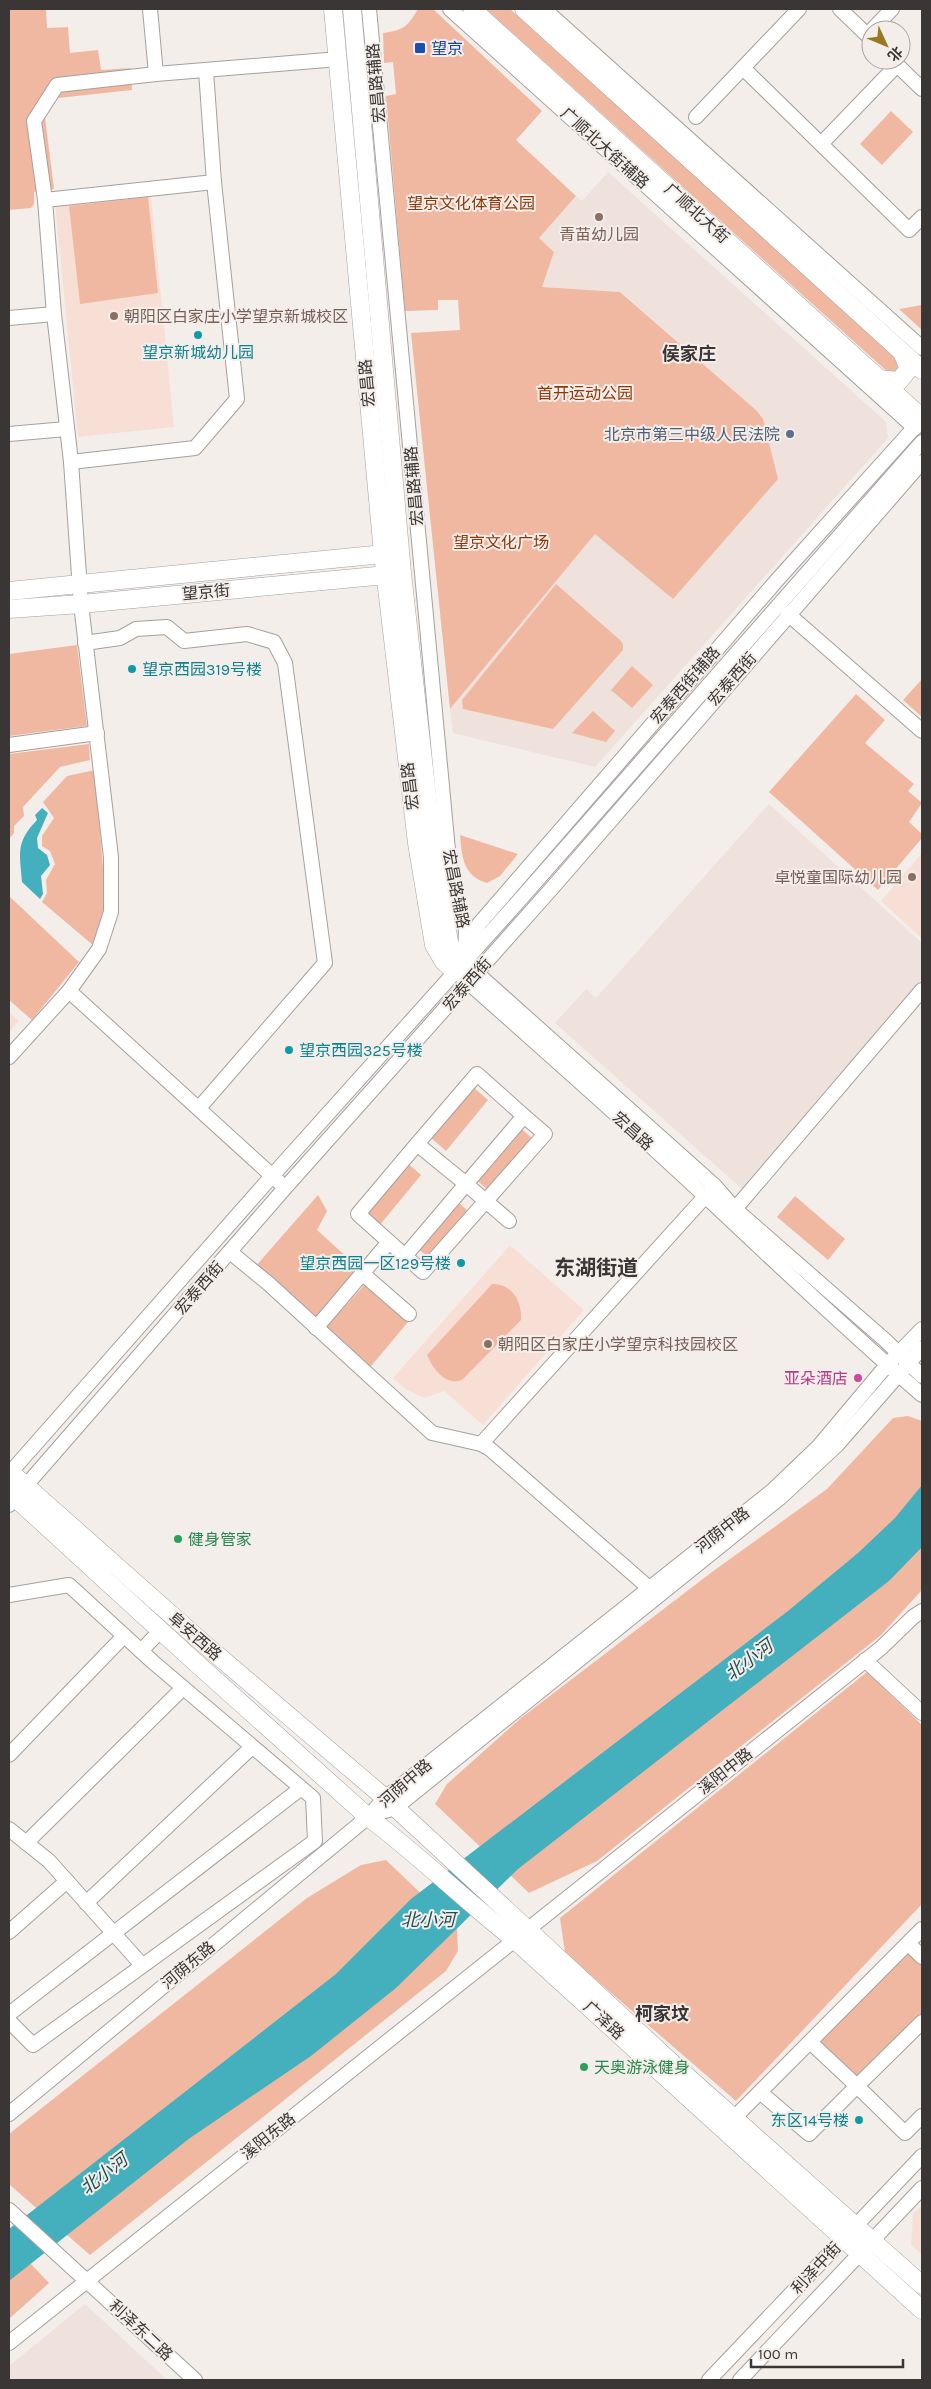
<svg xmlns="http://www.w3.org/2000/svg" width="931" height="2389" font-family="Karla,'Noto Sans SC',sans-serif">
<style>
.built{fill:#efe1dc}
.education{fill:#f8dfd6}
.green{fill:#f1b8a1}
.water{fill:#45b0bd}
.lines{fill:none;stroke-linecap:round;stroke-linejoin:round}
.minor-casing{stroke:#a5a09d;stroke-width:16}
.major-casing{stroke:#a5a09d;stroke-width:19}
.minor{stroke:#fff;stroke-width:14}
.major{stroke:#fff;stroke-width:18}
.transit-dot{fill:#1a4fb4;stroke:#f4eeeb;stroke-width:2}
.education-dot{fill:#8d6e63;stroke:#f4eeeb;stroke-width:2}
.culture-dot{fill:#0f9aa8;stroke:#f4eeeb;stroke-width:2}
.service-dot{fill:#5c6f8a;stroke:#f4eeeb;stroke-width:2}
.hotel-dot{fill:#d1479c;stroke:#f4eeeb;stroke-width:2}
.leisure-dot{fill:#2e9e5b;stroke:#f4eeeb;stroke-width:2}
.labels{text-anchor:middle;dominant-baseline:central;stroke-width:4;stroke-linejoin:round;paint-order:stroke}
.transit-label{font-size:16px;fill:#164399;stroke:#f4eeeb;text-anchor:start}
.street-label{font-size:16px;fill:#393635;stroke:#f4eeeb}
.park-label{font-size:16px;fill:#8e3809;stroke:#f4eeeb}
.education-label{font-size:16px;fill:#785e54;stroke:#f4eeeb;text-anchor:start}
.culture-label{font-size:16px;fill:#0d838f;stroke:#f4eeeb;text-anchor:start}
.service-label{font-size:16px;fill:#4e5e75;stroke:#f4eeeb;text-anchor:end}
.hotel-label{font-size:16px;fill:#b23c85;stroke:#f4eeeb;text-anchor:end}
.leisure-label{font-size:16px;fill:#27864d;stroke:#f4eeeb;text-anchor:start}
.neighbourhood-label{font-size:18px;font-weight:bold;fill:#393635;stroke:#f4eeeb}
.water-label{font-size:18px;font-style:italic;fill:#1f4e54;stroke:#f4eeeb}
.district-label{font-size:21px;font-weight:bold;fill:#393635;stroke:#f4eeeb}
</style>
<rect width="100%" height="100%" fill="#f4eeeb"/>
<g class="built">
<path d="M608 172 886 422 888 438 595 767 453 733 450 709 595 534 756 410 621 292 542 287 554 252 539 238 576 196 582 201Z"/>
<path d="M769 804 922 943V978L742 1189 555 1023 586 989 596 998Z"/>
<path d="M85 2304 167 2380H9V2366Z"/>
</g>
<g class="education">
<path d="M151 195 174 427 78 437 55 205Z"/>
<path d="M922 853V939L881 901Z"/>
<path d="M9 1012 19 1021 9 1032Z"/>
<path d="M510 1245 584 1310 483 1425 444 1391 424 1398 407 1390 393 1378Z"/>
<path d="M922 2205V2255L911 2245 913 2214Z"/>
</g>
<g class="green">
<path d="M9 9H46L47 28 68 27 70 53 98 50 101 70 131 68 132 90 58 98 45 117 54 189 34 192V204L31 208 9 210Z"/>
<path d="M418 9H433L542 111 516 140 576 196 539 238 554 252 542 287 620 292 756 410 763 419 778 479 673 599 595 534 450 709 411 333 460 330 458 300H438V310L405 311 386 96 396 94 393 62 384 63 383 33C404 30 407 27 418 9Z"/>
<path d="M486 9H510L902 362 904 368 891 375Z"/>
<path d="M891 111 913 132 882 165 860 144Z"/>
<path d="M148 197 158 293 80 304 69 206Z"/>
<path d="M922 305V330L899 309Z"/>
<path d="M556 584 620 640 623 644V650L553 729 463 709 462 700Z"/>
<path d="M77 645 87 726 9 736V654Z"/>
<path d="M632 666 653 685 632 708 611 690Z"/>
<path d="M922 679V717L903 700Z"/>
<path d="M856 694 885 720 865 743 914 784 908 791 922 803 909 822 922 834V838L878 890 769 792Z"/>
<path d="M593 711 615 731 606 742 572 733Z"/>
<path d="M89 744 90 760 60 767 23 807 24 816 14 826V833L9 839V754Z"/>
<path d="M95 770 104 880 103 915 94 946 42 902 47 893 46 880 55 864 50 851 42 846V836L54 818 43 802 67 776Z"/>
<path d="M460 835 518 854 500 876 487 883C463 876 462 857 460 835Z"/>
<path d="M9 896 79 962 32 1020 9 1000Z"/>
<path d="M472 1086 488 1100 446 1151 430 1137Z"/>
<path d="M518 1126 532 1138 488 1190 474 1178Z"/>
<path d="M405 1161 421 1175 379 1226 363 1212Z"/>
<path d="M318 1195 327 1211 317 1230 359 1268 317 1318 255 1267Z"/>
<path d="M795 1196 845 1239 828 1260 777 1217Z"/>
<path d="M456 1200 469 1212 429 1258 416 1247Z"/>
<path d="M366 1283 408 1322 367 1371 327 1334V1326Z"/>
<path d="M492 1284C513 1284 522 1302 521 1320L462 1380C445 1386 433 1369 427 1355Z"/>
<path d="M908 1416 922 1421V1590L881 1635 597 1861 529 1893 435 1804 447 1784 521 1718 712 1572 827 1489 893 1418Z"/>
<path d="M867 1672 922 1725V1904L736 2101 565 1953 560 1918Z"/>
<path d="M386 1860 457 1928 458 1951 446 1971 90 2255 10 2185 9 2134 307 1898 361 1865Z"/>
<path d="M910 1947 922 1958V2016L857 2084 813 2042Z"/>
<path d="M9 2241 49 2283 9 2319Z"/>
</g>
<g class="water">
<path d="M42 808 48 813 37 838 38 848 47 855 50 865 41 876 43 894 40 899 22 882C20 853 15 843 37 820L35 815Z"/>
<path d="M922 1485V1547L889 1581 518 1869 396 1988 311 2056 190 2138 9 2281V2229L336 1974 411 1899 788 1611 858 1553 895 1518Z"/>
</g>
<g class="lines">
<g class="minor-casing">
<g id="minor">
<path d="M150 9 156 74 339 59"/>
<path d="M369 9 449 861 458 906 466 927 465 962"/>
<path d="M450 9 915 428"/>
<path d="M544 9 922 348"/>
<path d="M840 9 867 35"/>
<path d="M872 30 892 9"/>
<path d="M892 60 922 89"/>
<path d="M743 68 909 230 922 217"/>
<path d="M696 117 799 9"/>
<path d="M821 144 897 65"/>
<path d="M45 200 34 121 57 85 156 74"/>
<path d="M9 318 54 314"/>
<path d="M9 434 66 429"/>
<path d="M71 462 195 448 237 399 214 182 206 71"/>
<path d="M788 614 922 731"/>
<path d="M85 643 120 638 136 629 167 627 184 641 247 634 274 642 285 663 325 963 199 1108"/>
<path d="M9 745 97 733"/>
<path d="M469 950 479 924 778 579 922 419"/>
<path d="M471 968 715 1186 735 1209 886 1341 922 1376"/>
<path d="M462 977C543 1049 625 1121 704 1195 776 1263 847 1330 922 1395"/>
<path d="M69 991 279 1182"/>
<path d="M9 1057 69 991 99 949 111 912V857L81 604 71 462 54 314 45 200 214 182"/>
<path d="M417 1144 466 1184 405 1256 358 1214Z"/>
<path d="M417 1144 477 1074 524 1116 466 1184 509 1221"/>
<path d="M735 1209 922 990"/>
<path d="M230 1252 269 1284 432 1433 481 1444 490 1449 648 1587"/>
<path d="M405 1256 423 1272 545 1134 524 1116"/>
<path d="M363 1274 409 1314"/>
<path d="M316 1328 389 1242"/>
<path d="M481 1444 711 1190"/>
<path d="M9 1474 272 1176 517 903 922 442"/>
<path d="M9 1505 285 1188 553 887 922 462"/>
<path d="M9 1595 69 1585 153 1662 313 1798 315 1841 33 2045 9 2021"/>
<path d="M141 1651 160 1631"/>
<path d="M865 1660 922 1713"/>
<path d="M9 1755 124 1636"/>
<path d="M385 1811 395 1808 781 1497 837 1445 922 1348"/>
<path d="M9 1829 49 1861 142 1965"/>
<path d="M26 1843 183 1688"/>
<path d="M86 1903 252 1747"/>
<path d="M9 1932 67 1881"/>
<path d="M909 1944 922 1957"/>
<path d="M9 2014 300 1789"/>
<path d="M810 2042 857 2086 922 2022"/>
<path d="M760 2092 809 2134 857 2086 905 2133 922 2116"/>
<path d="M9 2114 368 1817 385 1798 772 1491 819 1446 887 1365 922 1329"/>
<path d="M727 2125 922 1929"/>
<path d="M9 2210 195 2380"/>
<path d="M9 2343 881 1648 913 1617 922 1611"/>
<path d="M709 2380 922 2156"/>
<path d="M740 2380 922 2188"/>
</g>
</g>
<g class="major-casing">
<g id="major">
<path d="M333 9 383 554 417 843 434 945 444 962 456 972"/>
<path d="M352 9 402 573 432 840 449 942 453 953 465 962"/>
<path d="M472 9 922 418"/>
<path d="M524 9 922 370"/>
<path d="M878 379 899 381 909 369 902 352"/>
<path d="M9 591 394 553"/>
<path d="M9 609 81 604 397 574"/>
<path d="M9 1471 202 1642 385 1798 673 2064 922 2285"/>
<path d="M9 1492 184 1652 368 1817C419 1855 464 1900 514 1939L922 2310"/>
</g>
</g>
<use href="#minor" class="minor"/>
<use href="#major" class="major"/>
</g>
<rect class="transit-dot" x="414" y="42" width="12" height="12" rx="2.5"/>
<g class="education-dot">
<circle cx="599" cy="217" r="5"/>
<circle cx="114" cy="316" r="5"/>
<circle cx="912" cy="877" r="5"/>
<circle cx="488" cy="1344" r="5"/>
</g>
<g class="culture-dot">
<circle cx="198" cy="335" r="5"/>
<circle cx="132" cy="669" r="5"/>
<circle cx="289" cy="1050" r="5"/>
<circle cx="461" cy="1263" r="5"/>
<circle cx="859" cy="2120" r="5"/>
</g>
<circle class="service-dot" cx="790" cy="434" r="5"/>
<circle class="hotel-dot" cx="858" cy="1378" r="5"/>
<g class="leisure-dot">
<circle cx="178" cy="1539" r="5"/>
<circle cx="584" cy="2067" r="5"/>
</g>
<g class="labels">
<g class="transit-label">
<text x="431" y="48">望京</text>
</g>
<g class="street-label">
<text transform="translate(376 83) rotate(-95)">宏昌路辅路</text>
<text transform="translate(605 148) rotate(42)">广顺北大街辅路</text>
<text transform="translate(697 213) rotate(42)">广顺北大街</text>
<text transform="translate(367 383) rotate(-95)">宏昌路</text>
<text transform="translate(414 486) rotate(-95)">宏昌路辅路</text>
<text transform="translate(206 592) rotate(-5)">望京街</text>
<text transform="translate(732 679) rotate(-49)">宏泰西街</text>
<text transform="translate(685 685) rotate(-49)">宏泰西街辅路</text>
<text transform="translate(410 786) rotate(-97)">宏昌路</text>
<text transform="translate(456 889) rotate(79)">宏昌路辅路</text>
<text transform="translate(467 984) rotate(-49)">宏泰西街</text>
<text transform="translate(633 1131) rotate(42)">宏昌路</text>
<text transform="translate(199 1288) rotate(-49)">宏泰西街</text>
<text transform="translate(722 1530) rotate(-38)">河荫中路</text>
<text transform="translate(195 1636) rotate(41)">阜安西路</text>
<text transform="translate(725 1771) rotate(-38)">溪阳中路</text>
<text transform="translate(405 1783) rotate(-41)">河荫中路</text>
<text transform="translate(188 1965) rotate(-40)">河荫东路</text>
<text transform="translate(604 2020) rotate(42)">广泽路</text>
<text transform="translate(268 2136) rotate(-39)">溪阳东路</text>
<text transform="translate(816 2268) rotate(-47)">利泽中街</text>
<text transform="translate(141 2330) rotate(43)">利泽东二路</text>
</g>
<g class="park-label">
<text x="471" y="203">望京文化体育公园</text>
<text x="585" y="393">首开运动公园</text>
<text x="501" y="542">望京文化广场</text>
</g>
<g class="education-label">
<text x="599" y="234" text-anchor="middle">青苗幼儿园</text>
<text x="124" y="316">朝阳区白家庄小学望京新城校区</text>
<text x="902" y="877" text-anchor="end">卓悦童国际幼儿园</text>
<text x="498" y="1344">朝阳区白家庄小学望京科技园校区</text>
</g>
<g class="culture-label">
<text x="198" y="352" text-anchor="middle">望京新城幼儿园</text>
<text x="142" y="669">望京西园319号楼</text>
<text x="299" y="1050">望京西园325号楼</text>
<text x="451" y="1263" text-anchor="end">望京西园一区129号楼</text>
<text x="849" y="2120" text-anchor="end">东区14号楼</text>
</g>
<g class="service-label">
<text x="780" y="434">北京市第三中级人民法院</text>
</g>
<g class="hotel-label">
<text x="848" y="1378">亚朵酒店</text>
</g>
<g class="leisure-label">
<text x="188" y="1539">健身管家</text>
<text x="594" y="2067">天奥游泳健身</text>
</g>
<g class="neighbourhood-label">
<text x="689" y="354">侯家庄</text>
<text x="662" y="2014">柯家坟</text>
</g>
<g class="water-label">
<text transform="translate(749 1660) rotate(-37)">北小河</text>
<text x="428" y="1920">北小河</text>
<text transform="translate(104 2174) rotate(-38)">北小河</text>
</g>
<g class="district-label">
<text x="596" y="1268">东湖街道</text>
</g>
</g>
<rect width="931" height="2389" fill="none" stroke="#393635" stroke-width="20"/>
<g transform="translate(886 45) rotate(134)"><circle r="24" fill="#f4eeeb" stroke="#a9a4a2"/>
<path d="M0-4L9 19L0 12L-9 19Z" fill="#9a7822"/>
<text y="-8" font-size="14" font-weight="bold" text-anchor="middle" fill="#393635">北</text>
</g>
<path d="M751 2359v8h152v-8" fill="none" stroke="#393635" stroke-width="2.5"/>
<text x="758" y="2359" font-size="15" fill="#393635" stroke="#f4eeeb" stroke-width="4" paint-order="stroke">100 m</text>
</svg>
